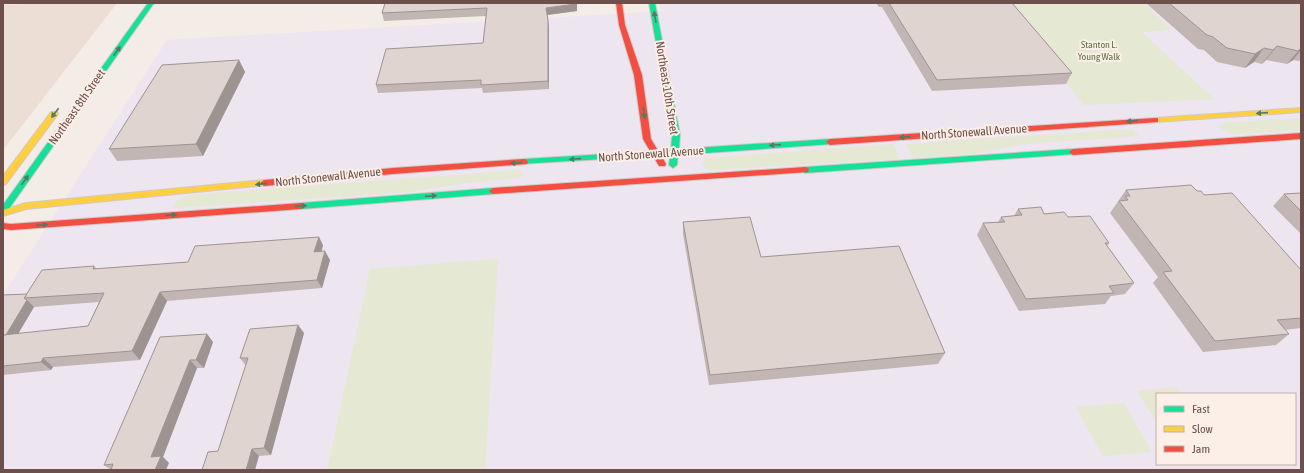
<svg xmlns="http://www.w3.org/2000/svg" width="1304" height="473" font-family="'Asap Condensed',sans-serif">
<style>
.residential{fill:#ecddd5}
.education{fill:#ede5ef;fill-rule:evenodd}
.green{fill:#e5e8d3}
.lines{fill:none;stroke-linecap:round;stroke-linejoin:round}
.fast-casing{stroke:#d2c8c4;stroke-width:2}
.slow-casing{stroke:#d2c8c4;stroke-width:2}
.jam-casing{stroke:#d2c8c4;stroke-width:2}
.fast{fill:#16e098;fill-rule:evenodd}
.slow{fill:#ffcf43;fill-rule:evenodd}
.jam{fill:#f24e42;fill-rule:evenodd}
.wall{fill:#c1b6b3;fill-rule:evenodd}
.shaded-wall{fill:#9d9492}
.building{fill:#e0d4d0;stroke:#9d9492}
.oneway{fill:#537b62}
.labels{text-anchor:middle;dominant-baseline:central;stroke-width:4;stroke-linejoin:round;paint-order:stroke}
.far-park-label{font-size:10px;fill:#5d7245;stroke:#fcefe7}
.street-label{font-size:12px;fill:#6d504b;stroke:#fcefe7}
</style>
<rect width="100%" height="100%" fill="#f4ece7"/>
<path class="residential" d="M51 3H117L3 150V5Z"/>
<path class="education" d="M659 3H1301V470H3V295L167 40 665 11 661 9ZM1157 394H1295V464H1157Z"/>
<g class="green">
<path d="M969 3H1144L1171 30 1142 32 1214 99 1084 105 1007 11Z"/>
<path d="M1301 118V130L1235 134 1228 133 1219 127 1222 123Z"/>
<path d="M1133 129 1139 136 1026 144 974 154 913 158 906 144Z"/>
<path d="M893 144 900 159 711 170 702 165 705 159 709 158Z"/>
<path d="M519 170 524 174 518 178 466 183 409 192 174 208 176 201 188 195Z"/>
<path d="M498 259 485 470H327L370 269Z"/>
<path d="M1176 387 1181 394H1157V423L1137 391Z"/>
<path d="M1123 403 1152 452 1103 456 1076 407Z"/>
</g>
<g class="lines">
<g class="fast-casing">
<g id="fast">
<path d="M148 3H154L6 213 3 214V205Z"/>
<path d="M649 3H655L680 135 679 149 830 139 834 142 833 144 678 155 677 165 673 168 669 165 670 155 521 164 520 162 521 160 524 159 671 150 672 135Z"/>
<path d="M1073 149 1077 152 1076 154 805 173 801 170 805 167Z"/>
<path d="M493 188 497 191 493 194 301 209 297 206 301 203Z"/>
</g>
</g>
<g class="slow-casing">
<g id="slow">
<path d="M1301 108V112L1155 122 1151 120 1155 118Z"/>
<path d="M51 112H57L58 114 6 184 3 185V176Z"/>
<path d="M264 180 268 183 267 185 26 209 3 216V210L26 203Z"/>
</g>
</g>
<g class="jam-casing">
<g id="jam">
<path d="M616 3H622L625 25 642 75 651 139 666 164 665 166H659L643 139 634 75 619 25Z"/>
<path d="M1155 118H1158V122L830 145 826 142 830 139Z"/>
<path d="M1301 133V139L1073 155 1069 152 1073 149Z"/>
<path d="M524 159 527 160 528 162 527 164 393 174 264 186 260 183 264 180 393 168Z"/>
<path d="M805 167 808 168 809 170 808 172 493 194 489 191 493 188Z"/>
<path d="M301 203 305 206 301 209 11 230 3 229V223L11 224Z"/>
</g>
</g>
<use href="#fast" class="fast"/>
<use href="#slow" class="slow"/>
<use href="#jam" class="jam"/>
</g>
<g class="wall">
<path d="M385 3H577V11L547 15 549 28V89L483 93 482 88 378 93 376 85 483 43 486 16 384 21 382 13Z"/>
<path d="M876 3H1012L1072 73 1066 84 932 91 882 7H879Z"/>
<path d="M1146 3H1301V60L1299 61 1293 60 1287 64 1266 60 1262 64 1254 62 1245 68 1217 62 1204 50 1198 49Z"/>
<path d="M239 60 245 72 203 156 117 161 109 149Z"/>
<path d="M1126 190 1197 191 1204 195 1301 270V328L1285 330 1289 334 1276 345 1203 352 1153 283 1158 277 1110 213Z"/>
<path d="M1301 193V234L1273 206 1284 194Z"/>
<path d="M1018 209 1068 217 1109 243 1107 246 1134 283 1125 294 1111 296 1105 304 1019 311 977 235 983 223 998 222 1001 217 1014 216Z"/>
<path d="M683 222 761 257 945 353 938 364 709 385 683 234Z"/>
<path d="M323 245 322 251 330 260 322 288 167 301 140 360 53 367 51 370 3 375V295L27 294 94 266 97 269 188 262ZM99 302 88 326 18 334 34 307Z"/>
<path d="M304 333 271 455 259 456 218 451 246 366 240 358Z"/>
<path d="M207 334 213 342 204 368H197L163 457 169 463 111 470 104 465Z"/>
</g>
<g class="shaded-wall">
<path d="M577 3V11L547 15 546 8Z"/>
<path d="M548 20 549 28V89L548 81Z"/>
<path d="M1277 46 1266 60 1262 64 1273 50Z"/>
<path d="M1264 48 1254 62 1245 68 1255 54Z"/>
<path d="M1301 48V50L1293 60 1287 64 1298 51Z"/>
<path d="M239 60 245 72 203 156 196 144Z"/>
<path d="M319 237 323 245 319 260 314 252Z"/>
<path d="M325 251 330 260 322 288 317 280Z"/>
<path d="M160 292 167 301 140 360 132 351Z"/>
<path d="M27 300 34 307 12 344 4 337Z"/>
<path d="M298 325 304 333 271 455 264 448Z"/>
<path d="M207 334 213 342 204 368 196 360Z"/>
<path d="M43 358 53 367 51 370 41 362Z"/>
<path d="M190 360 197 368 163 457 169 463 166 470H155L151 457Z"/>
<path d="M252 449 259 456 255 470H246Z"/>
</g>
<g class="building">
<path d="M385 3H576V4L546 8 548 20V81L481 85V80L376 85 386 49 483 43 487 8 382 13Z"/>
<path d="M889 3H1012L1072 73 937 80Z"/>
<path d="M1169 3H1301V48L1298 51 1277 46 1273 50 1264 48 1255 54 1227 48 1213 37 1207 35Z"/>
<path d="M239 60 196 144 109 149 162 65Z"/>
<path d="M1191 185 1197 191H1201L1204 195 1232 193 1301 270V318L1277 320 1289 334 1215 341 1163 272 1172 271 1119 201 1128 200 1125 196H1130L1126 190Z"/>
<path d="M1301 193V211L1284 194Z"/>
<path d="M1041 207 1044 214 1064 212 1068 217 1090 216 1109 243H1105L1134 283 1109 286 1114 293 1026 299 983 223 1005 222 1001 217 1022 215 1018 209Z"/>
<path d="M750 217 761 257 899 246 945 353 710 375 683 222Z"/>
<path d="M319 237 314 252 325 251 317 280 160 292 132 351 43 358 41 362 3 366V335L88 326 104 293 24 298 42 270 94 266 93 269 188 262 195 246Z"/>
<path d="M27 294 24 298 27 300 6 335H3V295Z"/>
<path d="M298 325 264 448 252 449 246 470H202L208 452 218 451 248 358H240L250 329Z"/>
<path d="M207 334 196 360H190L151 457 161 456 155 470H111L113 464 104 465 160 337Z"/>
</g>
<defs><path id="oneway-solid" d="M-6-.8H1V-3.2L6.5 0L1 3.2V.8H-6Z"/></defs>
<g class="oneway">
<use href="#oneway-solid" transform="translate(655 17) rotate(-100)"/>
<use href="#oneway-solid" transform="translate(117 51) rotate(-55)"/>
<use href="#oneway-solid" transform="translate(55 113) rotate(127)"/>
<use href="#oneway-solid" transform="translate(644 113) rotate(82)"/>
<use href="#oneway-solid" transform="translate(1262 113) rotate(176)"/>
<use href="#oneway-solid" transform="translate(1132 121) rotate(176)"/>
<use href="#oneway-solid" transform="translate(905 137) rotate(176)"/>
<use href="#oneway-solid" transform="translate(775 145) rotate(176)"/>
<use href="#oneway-solid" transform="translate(575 159) rotate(176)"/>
<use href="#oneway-solid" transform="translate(516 163) rotate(176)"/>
<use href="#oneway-solid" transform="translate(25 180) rotate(-55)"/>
<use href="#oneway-solid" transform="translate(261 184) rotate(174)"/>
<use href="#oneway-solid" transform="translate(431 196) rotate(-4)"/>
<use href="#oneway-solid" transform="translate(301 206) rotate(-4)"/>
<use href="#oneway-solid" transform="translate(171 215) rotate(-4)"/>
<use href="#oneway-solid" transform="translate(42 225) rotate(-4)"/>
</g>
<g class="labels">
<g class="far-park-label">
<text x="1099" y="44">Stanton L.<tspan x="1099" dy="12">Young Walk</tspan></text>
</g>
<g class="street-label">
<text transform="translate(667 88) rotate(81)">Northeast 10th Street</text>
<text transform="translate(77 107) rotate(-55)">Northeast 8th Street</text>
<text transform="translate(974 132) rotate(-4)">North Stonewall Avenue</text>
<text transform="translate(651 154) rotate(-4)">North Stonewall Avenue</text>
<text transform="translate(328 177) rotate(-6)">North Stonewall Avenue</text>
</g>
</g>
<rect width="1304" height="473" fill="none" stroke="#6d504b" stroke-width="8"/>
<rect x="1156" y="393" width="140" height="72" fill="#fcefe7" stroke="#c3afa9"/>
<rect x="1164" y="406" width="20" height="6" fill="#16e098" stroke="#c3afa9"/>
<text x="1192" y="413" font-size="12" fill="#6d504b">Fast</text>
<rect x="1164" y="426" width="20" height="6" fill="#ffcf43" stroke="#c3afa9"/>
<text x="1192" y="433" font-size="12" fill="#6d504b">Slow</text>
<rect x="1164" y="446" width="20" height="6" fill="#f24e42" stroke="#c3afa9"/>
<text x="1192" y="453" font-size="12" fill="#6d504b">Jam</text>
</svg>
